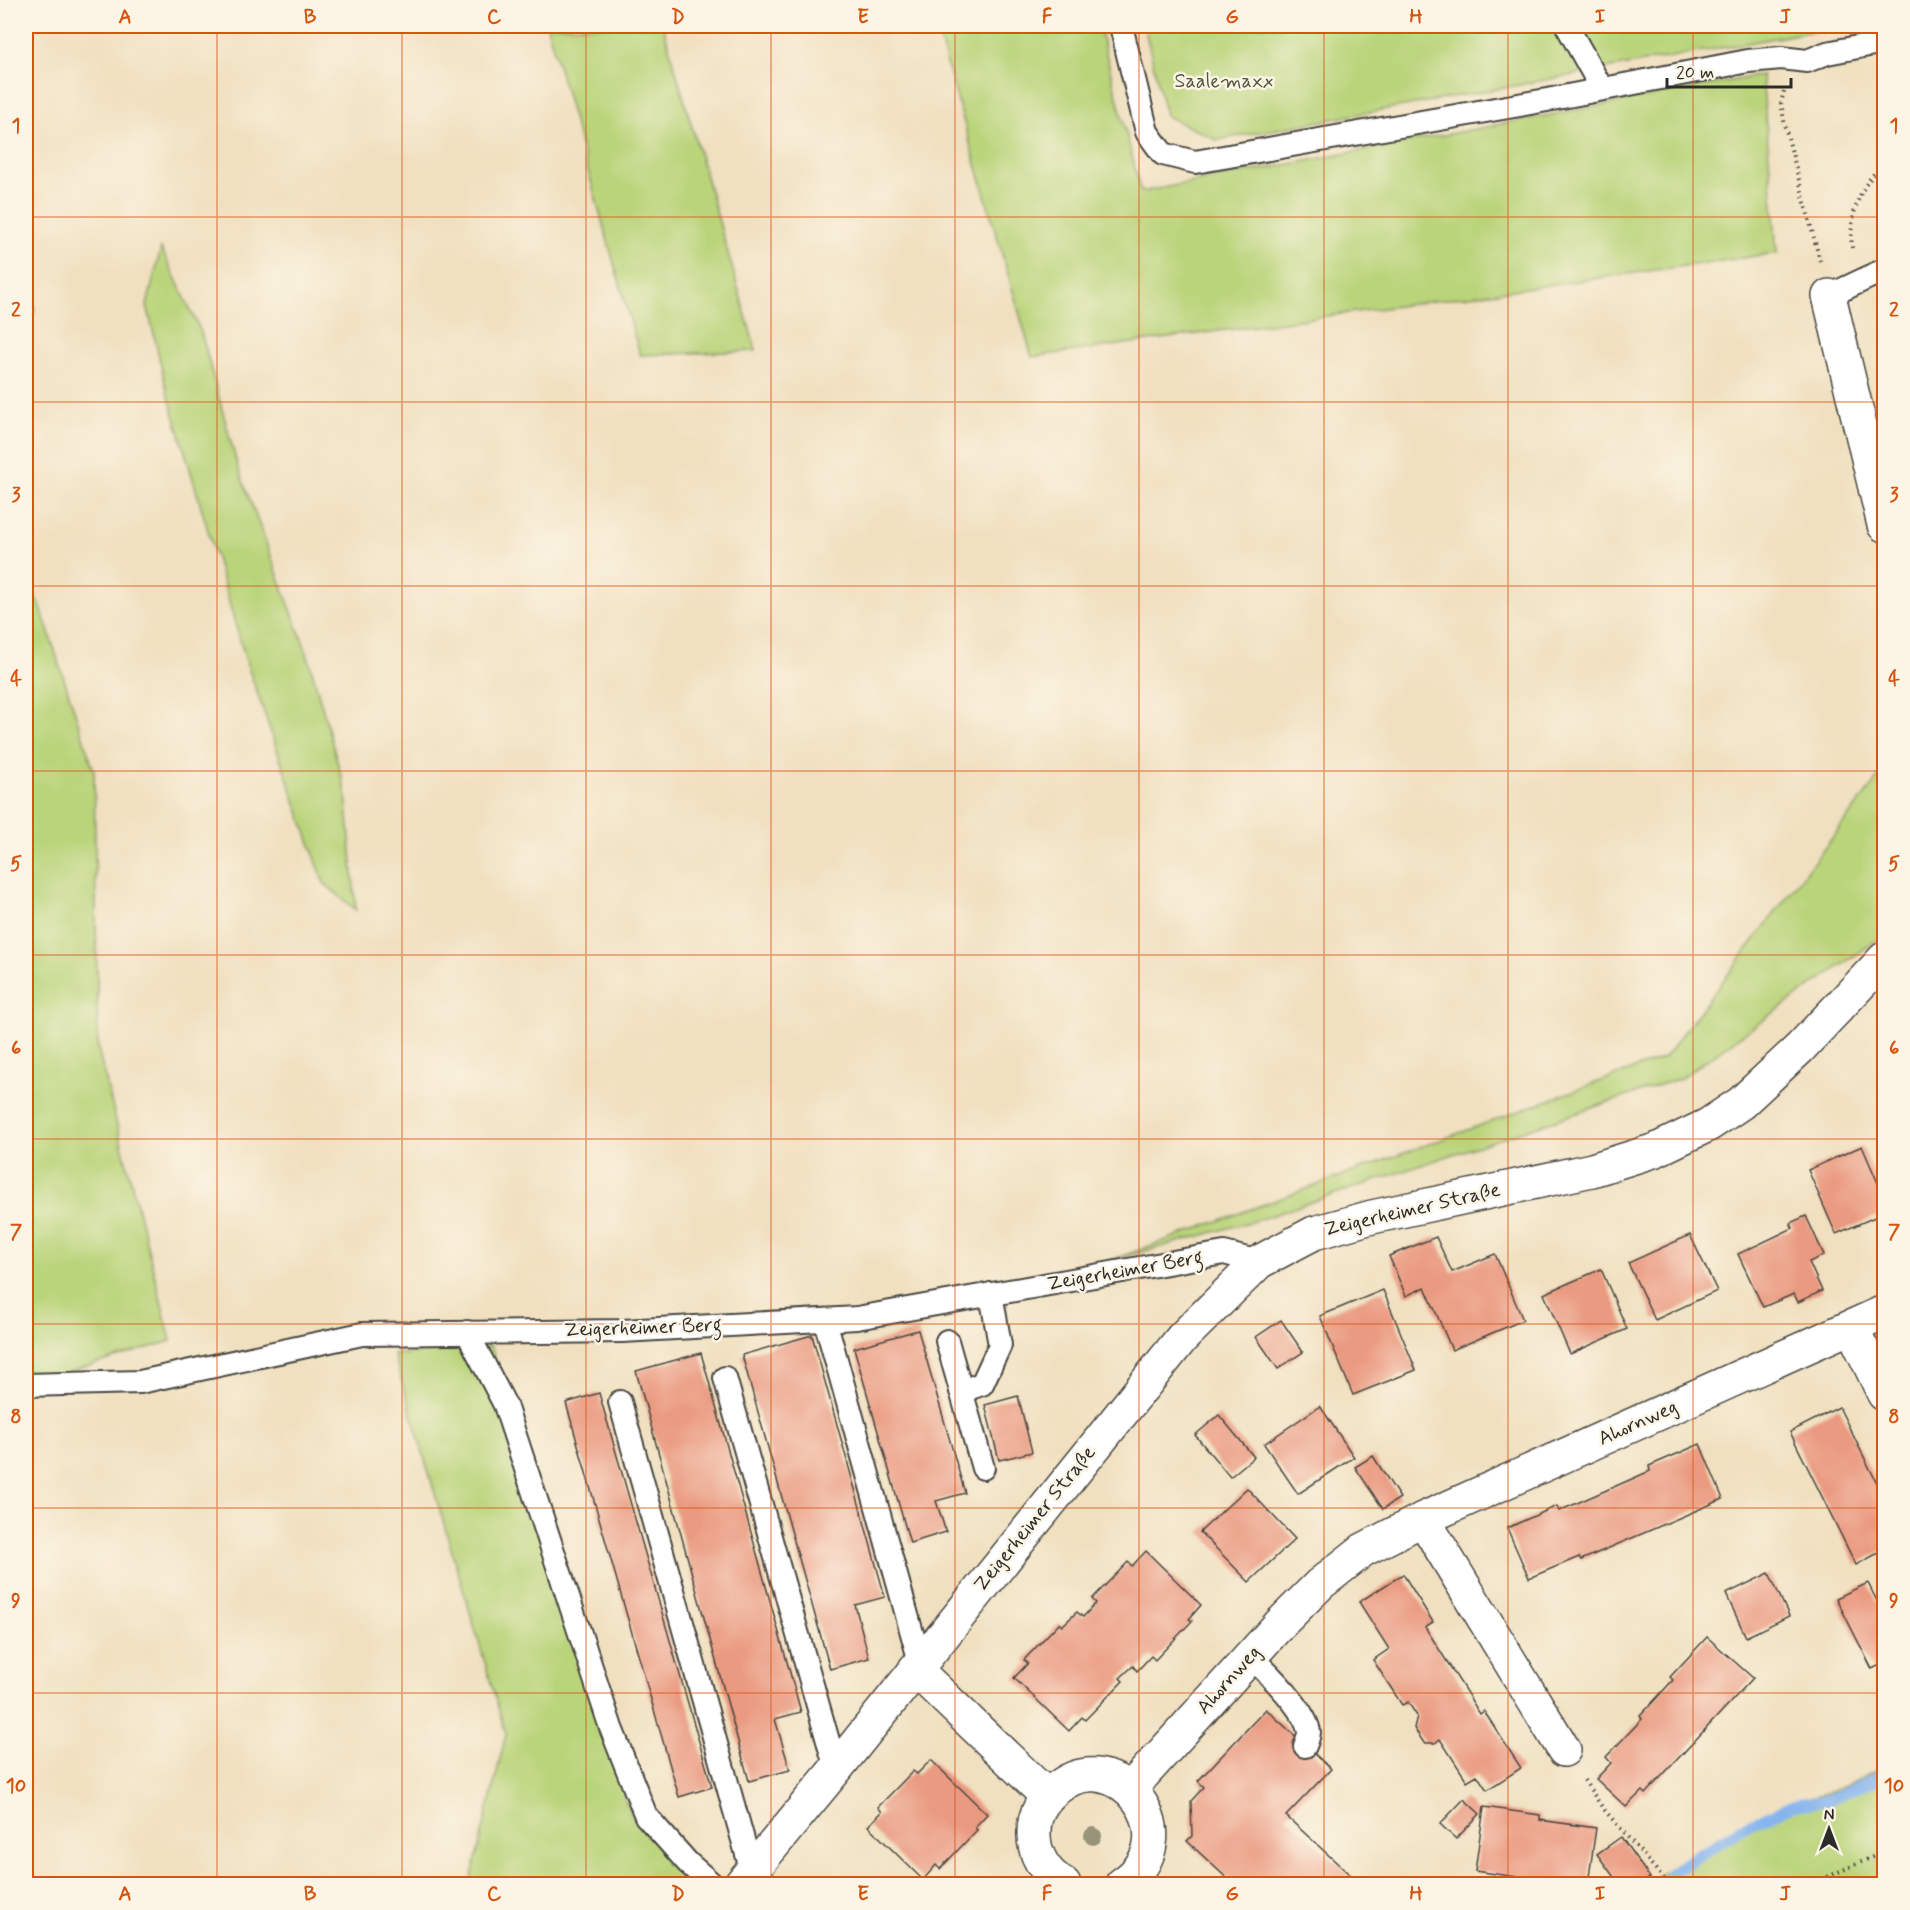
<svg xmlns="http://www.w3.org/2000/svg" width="1910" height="1910" font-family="Mynerve,sans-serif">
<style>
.green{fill:#bad47a;stroke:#728052;stroke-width:1.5}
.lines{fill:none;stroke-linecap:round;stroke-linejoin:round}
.stream{stroke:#83b3ee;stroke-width:12}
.building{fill:#ea9a80}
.lane-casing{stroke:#494641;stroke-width:26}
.street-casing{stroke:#494641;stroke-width:36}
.path{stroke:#494641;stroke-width:4;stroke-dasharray:1.5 4.5;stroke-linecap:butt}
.lane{stroke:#fff;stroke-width:22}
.street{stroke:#fff;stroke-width:33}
.tree{fill:#979479}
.grid{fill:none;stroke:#d5540f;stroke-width:1.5;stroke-opacity:0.55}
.labels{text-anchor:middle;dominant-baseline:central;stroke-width:5;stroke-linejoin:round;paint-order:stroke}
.park-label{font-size:20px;fill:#4f553f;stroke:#fcf5e5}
.street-label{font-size:20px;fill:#2b2b2b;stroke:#fcf5e5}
.neatline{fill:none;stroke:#d5540f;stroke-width:2}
.grid-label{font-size:20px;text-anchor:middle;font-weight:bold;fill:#d5540f}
</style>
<rect width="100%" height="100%" fill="#fcf5e5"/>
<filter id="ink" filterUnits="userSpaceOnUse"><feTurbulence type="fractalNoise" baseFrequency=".0167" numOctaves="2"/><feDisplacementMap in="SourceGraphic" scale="12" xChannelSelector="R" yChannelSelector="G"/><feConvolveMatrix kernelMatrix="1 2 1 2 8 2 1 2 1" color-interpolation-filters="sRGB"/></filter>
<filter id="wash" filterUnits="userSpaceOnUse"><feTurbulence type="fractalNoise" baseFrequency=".008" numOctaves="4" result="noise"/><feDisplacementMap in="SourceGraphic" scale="24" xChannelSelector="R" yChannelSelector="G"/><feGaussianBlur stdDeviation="1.35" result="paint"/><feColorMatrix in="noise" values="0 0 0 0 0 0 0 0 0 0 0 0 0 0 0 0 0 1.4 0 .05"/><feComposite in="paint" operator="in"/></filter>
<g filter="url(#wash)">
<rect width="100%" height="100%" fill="#f0e0c0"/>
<g class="green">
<path d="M547 26H663L756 351 640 355Z"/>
<path d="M936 26H1099L1141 192 1762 75 1777 253 1032 357Z"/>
<path d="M1144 26H1841L1217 140 1166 116Z"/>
<path d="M161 248 201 332 238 468 307 653 346 793 356 910 324 883 247 664 166 387 147 305Z"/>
<path d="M26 258 35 309 28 333 26 331Z"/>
<path d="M26 579 41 608 94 771 98 1049 171 1341 26 1385Z"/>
<path d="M1884 770V935L1681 1078 1261 1219 1106 1262 1664 1058Z"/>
<path d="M491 1346 629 1812 690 1884H470L506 1734 394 1355Z"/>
<path d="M1884 1768V1884H1644L1759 1816 1800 1800 1830 1792Z"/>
</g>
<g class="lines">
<g class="stream">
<path d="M1670 1873 1748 1825 1794 1805 1829 1800 1884 1775"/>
<path d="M1655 1884 1657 1883"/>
</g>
</g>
<g id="blocks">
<g class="building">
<path d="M1862 1146 1884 1197V1213L1836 1234 1808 1170Z"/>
<path d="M1806 1216 1824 1255 1809 1262 1822 1291 1798 1302 1794 1294 1763 1307 1738 1254 1793 1228 1790 1223Z"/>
<path d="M1690 1235 1717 1291 1655 1320 1628 1263Z"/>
<path d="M1436 1237 1452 1272 1495 1254 1523 1320 1452 1350 1425 1287 1406 1296 1389 1256Z"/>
<path d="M1601 1269 1627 1329 1570 1354 1544 1294Z"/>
<path d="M1383 1290 1416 1370 1353 1395 1320 1316Z"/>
<path d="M1281 1320 1303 1352 1278 1369 1256 1337Z"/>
<path d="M918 1330 965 1493 936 1501 946 1532 910 1543 854 1348Z"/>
<path d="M812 1335 885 1597 855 1605 869 1658 830 1669 742 1355Z"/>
<path d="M701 1353 801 1712 775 1719 790 1770 749 1781 636 1371Z"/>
<path d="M599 1393 712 1787 679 1797 566 1403Z"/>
<path d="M1018 1396 1032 1452 999 1460 985 1405Z"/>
<path d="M1320 1406 1354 1457 1298 1494 1264 1444Z"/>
<path d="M1839 1407 1884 1497V1550L1856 1565 1790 1432Z"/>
<path d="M1219 1415 1254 1457 1230 1477 1195 1435Z"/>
<path d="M1700 1444 1723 1499 1581 1560 1579 1557 1529 1578 1507 1528 1557 1506 1559 1511 1650 1471 1649 1466Z"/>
<path d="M1373 1456 1400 1498 1383 1509 1355 1467Z"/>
<path d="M1247 1488 1295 1539 1249 1582 1200 1532Z"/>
<path d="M1146 1551 1201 1605 1189 1619 1192 1621 1155 1660 1151 1656 1137 1671 1133 1666 1120 1678 1123 1681 1085 1720 1082 1717 1069 1731 1014 1678 1028 1663 1024 1660 1059 1623 1062 1626 1077 1612 1083 1617 1096 1603 1092 1599 1128 1562 1132 1566Z"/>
<path d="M1769 1573 1789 1616 1746 1637 1726 1594Z"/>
<path d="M1403 1574 1433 1622 1425 1627 1480 1714 1484 1711 1521 1768 1487 1790 1477 1775 1467 1781 1440 1739 1435 1743H1424L1414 1728 1417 1716 1408 1702 1402 1705 1373 1660 1389 1649 1359 1602Z"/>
<path d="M1868 1583 1878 1603 1884 1600V1663L1872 1669 1836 1598Z"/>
<path d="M1707 1637 1753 1678 1645 1794 1642 1791 1626 1807 1596 1779 1611 1763 1606 1757 1642 1719 1640 1716 1673 1680 1670 1677Z"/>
<path d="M1266 1709 1331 1769 1286 1816 1360 1884H1233L1187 1841 1192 1836 1191 1801 1204 1787 1198 1781Z"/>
<path d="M931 1760 987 1814 975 1827 977 1830 940 1869 936 1865 923 1880 868 1826 882 1812 878 1807 913 1771 917 1774Z"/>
<path d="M1464 1799 1480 1814 1456 1839 1440 1824Z"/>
<path d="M1484 1807 1540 1815V1820L1596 1828 1588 1884H1567L1475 1871Z"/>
<path d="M1621 1837 1650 1878 1640 1884H1619L1597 1854Z"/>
</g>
</g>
</g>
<g filter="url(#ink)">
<use href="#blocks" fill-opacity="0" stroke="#494641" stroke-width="1.5"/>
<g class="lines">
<g class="lane-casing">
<g id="lane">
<path d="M1121 26 1147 132 1163 154 1195 162 1547 100 1748 61 1781 58 1807 61 1827 53 1884 42"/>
<path d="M1567 26 1602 89"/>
<path d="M1829 296 1884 270"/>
<path d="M825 1320 920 1662"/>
<path d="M467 1332 505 1405 611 1728 646 1816 688 1863 712 1884"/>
<path d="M947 1341 983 1468"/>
<path d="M725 1378 836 1769"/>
<path d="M26 1385 140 1382 362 1334 622 1331 857 1318 1224 1253 1259 1262"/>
<path d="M961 1391 982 1384 1000 1345 991 1294"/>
<path d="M620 1402 752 1872"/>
<path d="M1251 1657C1267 1672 1306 1710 1309 1732 1309 1736 1307 1741 1305 1746"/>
</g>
</g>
<g class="street-casing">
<g id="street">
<path d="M1829 296 1884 525"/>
<path d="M1852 1328 1884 1394"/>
<path d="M1423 1519 1564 1750"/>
<path d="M915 1669 1047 1796"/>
<path d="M1130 1789 1279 1625 1320 1584 1363 1550 1423 1519 1884 1312"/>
<path d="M741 1884 836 1769 1182 1338 1259 1262 1314 1233 1372 1217 1592 1170 1656 1150 1708 1125 1741 1103 1800 1048 1884 959"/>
<path d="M1064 1884C1045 1874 1033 1853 1034 1832 1034 1814 1043 1799 1056 1789 1117 1738 1193 1838 1122 1884"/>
</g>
</g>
<g class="path">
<path d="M1784 91 1781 103 1785 126 1820 261"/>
<path d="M1852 248C1849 216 1859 185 1884 164"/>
<path d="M1584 1780 1602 1807 1664 1879 1672 1884"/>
<path d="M1811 1884 1884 1852"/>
</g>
<use href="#lane" class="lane"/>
<use href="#street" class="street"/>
</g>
<circle class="tree" cx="1093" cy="1836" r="9"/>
</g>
<path class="grid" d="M217 26V1884M402 26V1884M586 26V1884M771 26V1884M955 26V1884M1139 26V1884M1324 26V1884M1508 26V1884M1693 26V1884M26 217H1884M26 402H1884M26 586H1884M26 771H1884M26 955H1884M26 1139H1884M26 1324H1884M26 1508H1884M26 1693H1884"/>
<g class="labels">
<g class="park-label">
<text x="1224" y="81">Saalemaxx</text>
</g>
<g class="street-label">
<text transform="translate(1412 1210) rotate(-13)">Zeigerheimer Straße</text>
<text transform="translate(1125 1271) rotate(-10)">Zeigerheimer Berg</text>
<text transform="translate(643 1328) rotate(-2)">Zeigerheimer Berg</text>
<text transform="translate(1638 1423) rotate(-24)">Ahornweg</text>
<text transform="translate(1035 1519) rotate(-51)">Zeigerheimer Straße</text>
<text transform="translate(1229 1680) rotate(-48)">Ahornweg</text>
</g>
</g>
<rect width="1910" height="1910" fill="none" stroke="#fcf5e5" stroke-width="66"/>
<g transform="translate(1829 1829)" stroke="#fcf5e5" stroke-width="4.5" paint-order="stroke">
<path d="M0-4.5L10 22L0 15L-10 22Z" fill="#2b2b2b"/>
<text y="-9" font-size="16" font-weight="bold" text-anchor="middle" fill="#2b2b2b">N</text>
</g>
<path d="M1667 78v9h124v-9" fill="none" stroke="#2b2b2b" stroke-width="3"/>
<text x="1676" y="78" font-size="18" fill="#2b2b2b" stroke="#fcf5e5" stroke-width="4.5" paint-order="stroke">20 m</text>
<rect x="33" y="33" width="1844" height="1844" class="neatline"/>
<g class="grid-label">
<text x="125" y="23">A</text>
<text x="310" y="23">B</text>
<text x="494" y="23">C</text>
<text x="678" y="23">D</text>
<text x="863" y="23">E</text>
<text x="1047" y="23">F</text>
<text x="1232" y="23">G</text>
<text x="1416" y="23">H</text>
<text x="1600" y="23">I</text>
<text x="1785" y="23">J</text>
<text x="16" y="132">1</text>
<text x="1894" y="132">1</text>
<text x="16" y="316">2</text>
<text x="1894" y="316">2</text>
<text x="16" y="501">3</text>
<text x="1894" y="501">3</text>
<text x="16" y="685">4</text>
<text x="1894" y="685">4</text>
<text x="16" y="870">5</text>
<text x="1894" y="870">5</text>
<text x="16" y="1054">6</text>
<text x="1894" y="1054">6</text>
<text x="16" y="1238">7</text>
<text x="1894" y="1238">7</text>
<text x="16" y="1423">8</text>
<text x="1894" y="1423">8</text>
<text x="16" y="1607">9</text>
<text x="1894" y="1607">9</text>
<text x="16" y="1792">10</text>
<text x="1894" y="1792">10</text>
<text x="125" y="1900">A</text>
<text x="310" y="1900">B</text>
<text x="494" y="1900">C</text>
<text x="678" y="1900">D</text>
<text x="863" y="1900">E</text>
<text x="1047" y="1900">F</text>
<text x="1232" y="1900">G</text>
<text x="1416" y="1900">H</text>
<text x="1600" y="1900">I</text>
<text x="1785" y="1900">J</text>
</g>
</svg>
